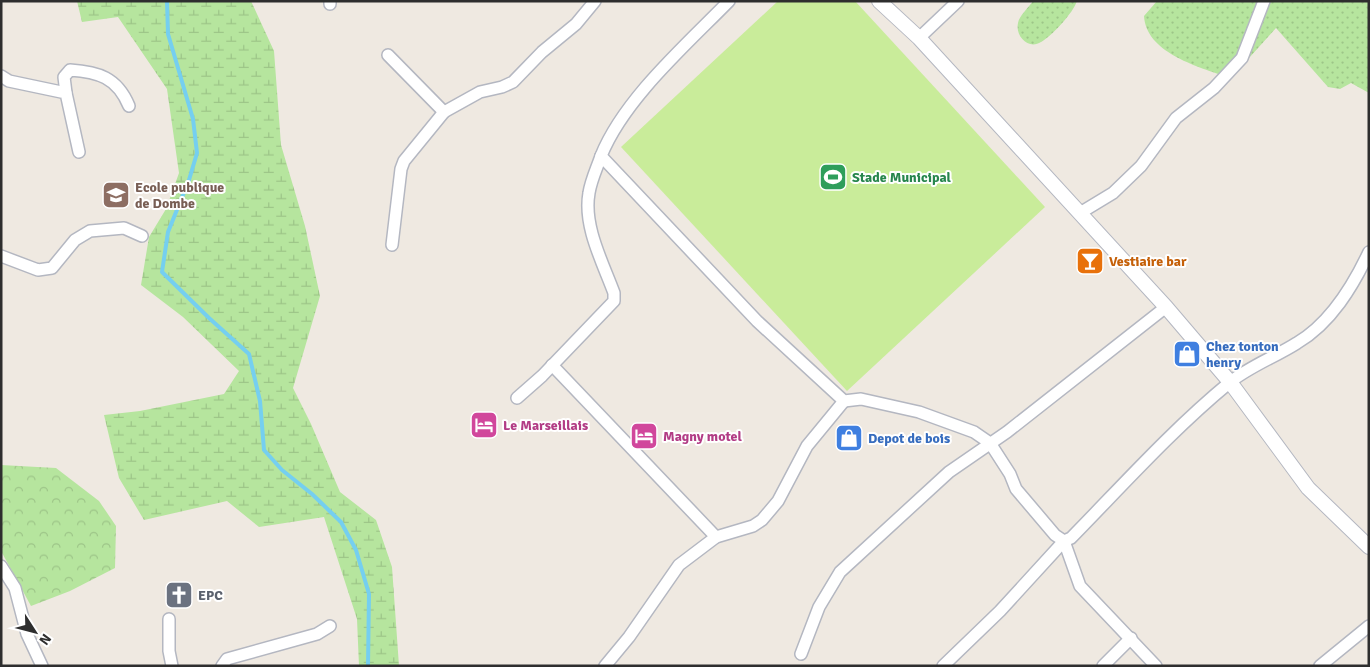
<svg xmlns="http://www.w3.org/2000/svg" width="1370" height="667" font-family="Signika,sans-serif">
<style>
.grass{fill:url(#grass-dots)}
.forest{fill:url(#forest-crowns)}
.wetland{fill:url(#wetland-marsh)}
.pitch{fill:#c9ec9a}
.lines{fill:none;stroke-linecap:round;stroke-linejoin:round}
.stream{stroke:#75cff0;stroke-width:4}
.minor-casing{stroke:#b4b7c1;stroke-width:14}
.tertiary-casing{stroke:#b4b7c1;stroke-width:16}
.minor{stroke:#fff;stroke-width:11}
.tertiary{stroke:#fff;stroke-width:14}
.labels{text-anchor:middle;dominant-baseline:central;stroke-width:4;stroke-linejoin:round;paint-order:stroke}
.leisure-label{font-size:14px;font-weight:bold;fill:#27864d;stroke:#fff;text-anchor:start}
.education-label{font-size:14px;font-weight:bold;fill:#785e54;stroke:#fff;text-anchor:start}
.food-label{font-size:14px;font-weight:bold;fill:#c56008;stroke:#fff;text-anchor:start}
.shop-label{font-size:14px;font-weight:bold;fill:#366cbe;stroke:#fff;text-anchor:start}
.hotel-label{font-size:14px;font-weight:bold;fill:#b23c85;stroke:#fff;text-anchor:start}
.worship-label{font-size:14px;font-weight:bold;fill:#5b616d;stroke:#fff;text-anchor:start}
</style>
<defs>
<pattern id="grass-dots" width="8" height="8" patternUnits="userSpaceOnUse" patternTransform="scale(1.25)"><rect width="8" height="8" fill="#b6e59e"/><path d="M2 2h.1M6 6h.1" fill="none" stroke="#9dc588" stroke-width="1.8" stroke-linecap="round"/></pattern>
<pattern id="forest-crowns" width="20" height="18" patternUnits="userSpaceOnUse" patternTransform="scale(1.25)"><rect width="20" height="18" fill="#b6e59e"/><path d="M2 6a3 3 0 1 1 6 0M12 15a3 3 0 1 1 6 0" fill="none" stroke="#9dc588"/></pattern>
<pattern id="wetland-marsh" width="20" height="14" patternUnits="userSpaceOnUse" patternTransform="scale(1.25)"><rect width="20" height="14" fill="#b6e59e"/><path d="M1 5h8M5 5V1M11 12h8M15 12V8" fill="none" stroke="#9dc588"/></pattern>
</defs>
<rect width="100%" height="100%" fill="#efe9e1"/>
<g class="grass">
<path d="M1033 1H1077C1073 13 1052 36 1041 42 1029 50 1015 37 1018 23 1019 16 1029 7 1033 1Z"/>
<path d="M1157 1H1369V93L1351 83 1340 89 1328 87 1276 28 1240 68 1224 76C1196 66 1146 52 1144 16Z"/>
</g>
<path class="forest" d="M1 465 56 468 99 501 116 526 115 568 70 591 31 606 1 551Z"/>
<path class="wetland" d="M77 1H251L274 51 281 145 305 226 320 296 293 388 311 424 340 492 376 520 392 567 399 666H359L357 619 324 517 259 527 227 501 144 520 119 478 104 415 140 411 224 394 239 371 183 317 141 285 149 237 166 209 179 173 167 89 118 17 82 22Z"/>
<path class="pitch" d="M778 1H855L1045 207 847 391 621 147Z"/>
<g class="lines">
<path class="stream" d="M167 1 168 34 193 119 197 153 189 180 168 232 162 272 209 318 249 354 260 401 264 450 282 470 312 494 341 522 356 550 369 594 368 666"/>
<g class="minor-casing">
<g id="minor">
<path d="M330 1V4"/>
<path d="M729 1C686 45 624 99 601 156L757 321 844 401 861 399 919 412 974 432 990 443 1010 474 1016 489 1055 535 1064 541 1080 586 1156 666"/>
<path d="M919 38 958 1"/>
<path d="M388 55 444 112 480 92 502 87 513 82 542 52 576 24 595 1"/>
<path d="M1 76 9 81 66 93 79 152"/>
<path d="M66 93 64 77 70 70C98 72 117 77 129 106"/>
<path d="M1080 213 1113 193 1141 166 1176 118 1214 88 1242 58 1264 1"/>
<path d="M392 245 401 169 404 161 444 112"/>
<path d="M1 256 38 270 52 268 75 240 90 231 124 228 142 236"/>
<path d="M552 365 716 537"/>
<path d="M517 398 542 376 614 301V293C603 263 583 226 589 193 591 180 597 168 601 156"/>
<path d="M1 566 15 588 27 634 42 666"/>
<path d="M169 619V651L172 666"/>
<path d="M801 654 819 607 840 572 949 472 1007 432 1166 307"/>
<path d="M222 666 227 659 317 634 330 626"/>
<path d="M605 666 629 637 679 565 716 537 753 526 762 520 778 501 807 446 844 401"/>
<path d="M943 666 1000 611 1064 541 1071 538C1122 486 1172 430 1229 383 1248 367 1275 357 1297 343 1331 323 1353 286 1369 252"/>
<path d="M1103 666 1131 638"/>
<path d="M1320 666 1369 626"/>
</g>
</g>
<g class="tertiary-casing">
<path id="tertiary" d="M879 1 919 38 1166 307 1230 382 1308 488 1369 547"/>
</g>
<use href="#minor" class="minor"/>
<use href="#tertiary" class="tertiary"/>
</g>
<defs>
<g id="stadium-square" transform="scale(1.4375)"><rect x="-9" y="-9" width="18" height="18" rx="4" fill="#2e9e5b" stroke="#fff"/><path d="M0-5a6.5 5 0 1 0 0 10a6.5 5 0 1 0 0-10ZM-3.5-1.8h7v3.6h-7Z" fill="#fff"/></g>
<g id="school-square" transform="scale(1.4375)"><rect x="-9" y="-9" width="18" height="18" rx="4" fill="#8d6e63" stroke="#fff"/><path d="M0-5L7-2L0 1L-7-2ZM-4 1L0 2.5L4 1V4Q0 6-4 4Z" fill="#fff"/></g>
<g id="bar-square" transform="scale(1.4375)"><rect x="-9" y="-9" width="18" height="18" rx="4" fill="#e8710a" stroke="#fff"/><path d="M-6-5H6L.8 .8V4.5H3.5V6h-7V4.5H-.8V.8Z" fill="#fff"/></g>
<g id="shop-square" transform="scale(1.4375)"><rect x="-9" y="-9" width="18" height="18" rx="4" fill="#3f7fe0" stroke="#fff"/><path d="M-5-2.5h2.3a2.7 3.5 0 0 1 5.4 0H5L5.5 6h-11ZM-1.5-2.5h3a1.5 2.3 0 0 0-3 0Z" fill="#fff"/></g>
<g id="hotel-square" transform="scale(1.4375)"><rect x="-9" y="-9" width="18" height="18" rx="4" fill="#d1479c" stroke="#fff"/><path d="M-6-4.5h1.5V1H6V5H4.5V3h-9V5H-6ZM-4 0a1.8 1.8 0 1 1 3.6 0ZM.5 0V-2.5h3Q6-2.5 6 0Z" fill="#fff"/></g>
<g id="church-square" transform="scale(1.4375)"><rect x="-9" y="-9" width="18" height="18" rx="4" fill="#6b7280" stroke="#fff"/><path d="M-1.2-6h2.4v3.5h3.3v2.4h-3.3V6h-2.4V-.1h-3.3v-2.4h3.3Z" fill="#fff"/></g>
</defs>
<g fill-rule="evenodd">
<use href="#stadium-square" x="833" y="177"/>
<use href="#school-square" x="116" y="195"/>
<use href="#bar-square" x="1090" y="261"/>
<use href="#shop-square" x="1187" y="354"/>
<use href="#hotel-square" x="484" y="425"/>
<use href="#hotel-square" x="644" y="436"/>
<use href="#shop-square" x="849" y="438"/>
<use href="#church-square" x="179" y="595"/>
</g>
<g class="labels">
<g class="leisure-label">
<text x="852" y="177">Stade Municipal</text>
</g>
<g class="education-label">
<text x="135" y="187">Ecole publique<tspan x="135" dy="16">de Dombe</tspan></text>
</g>
<g class="food-label">
<text x="1109" y="261">Vestiaire bar</text>
</g>
<g class="shop-label">
<text x="1206" y="346">Chez tonton<tspan x="1206" dy="16">henry</tspan></text>
<text x="868" y="438">Depot de bois</text>
</g>
<g class="hotel-label">
<text x="503" y="425">Le Marseillais</text>
<text x="663" y="436">Magny motel</text>
</g>
<g class="worship-label">
<text x="198" y="595">EPC</text>
</g>
</g>
<rect width="1370" height="667" fill="none" stroke="#2e2e2e" stroke-width="5"/>
<g transform="translate(35 632) rotate(126)" stroke="#ffffff" stroke-width="4" paint-order="stroke">
<path d="M0-4L9 19L0 12L-9 19Z" fill="#2e2e2e"/>
<text y="-8" font-size="14" font-weight="bold" text-anchor="middle" fill="#2e2e2e">N</text>
</g>
</svg>
